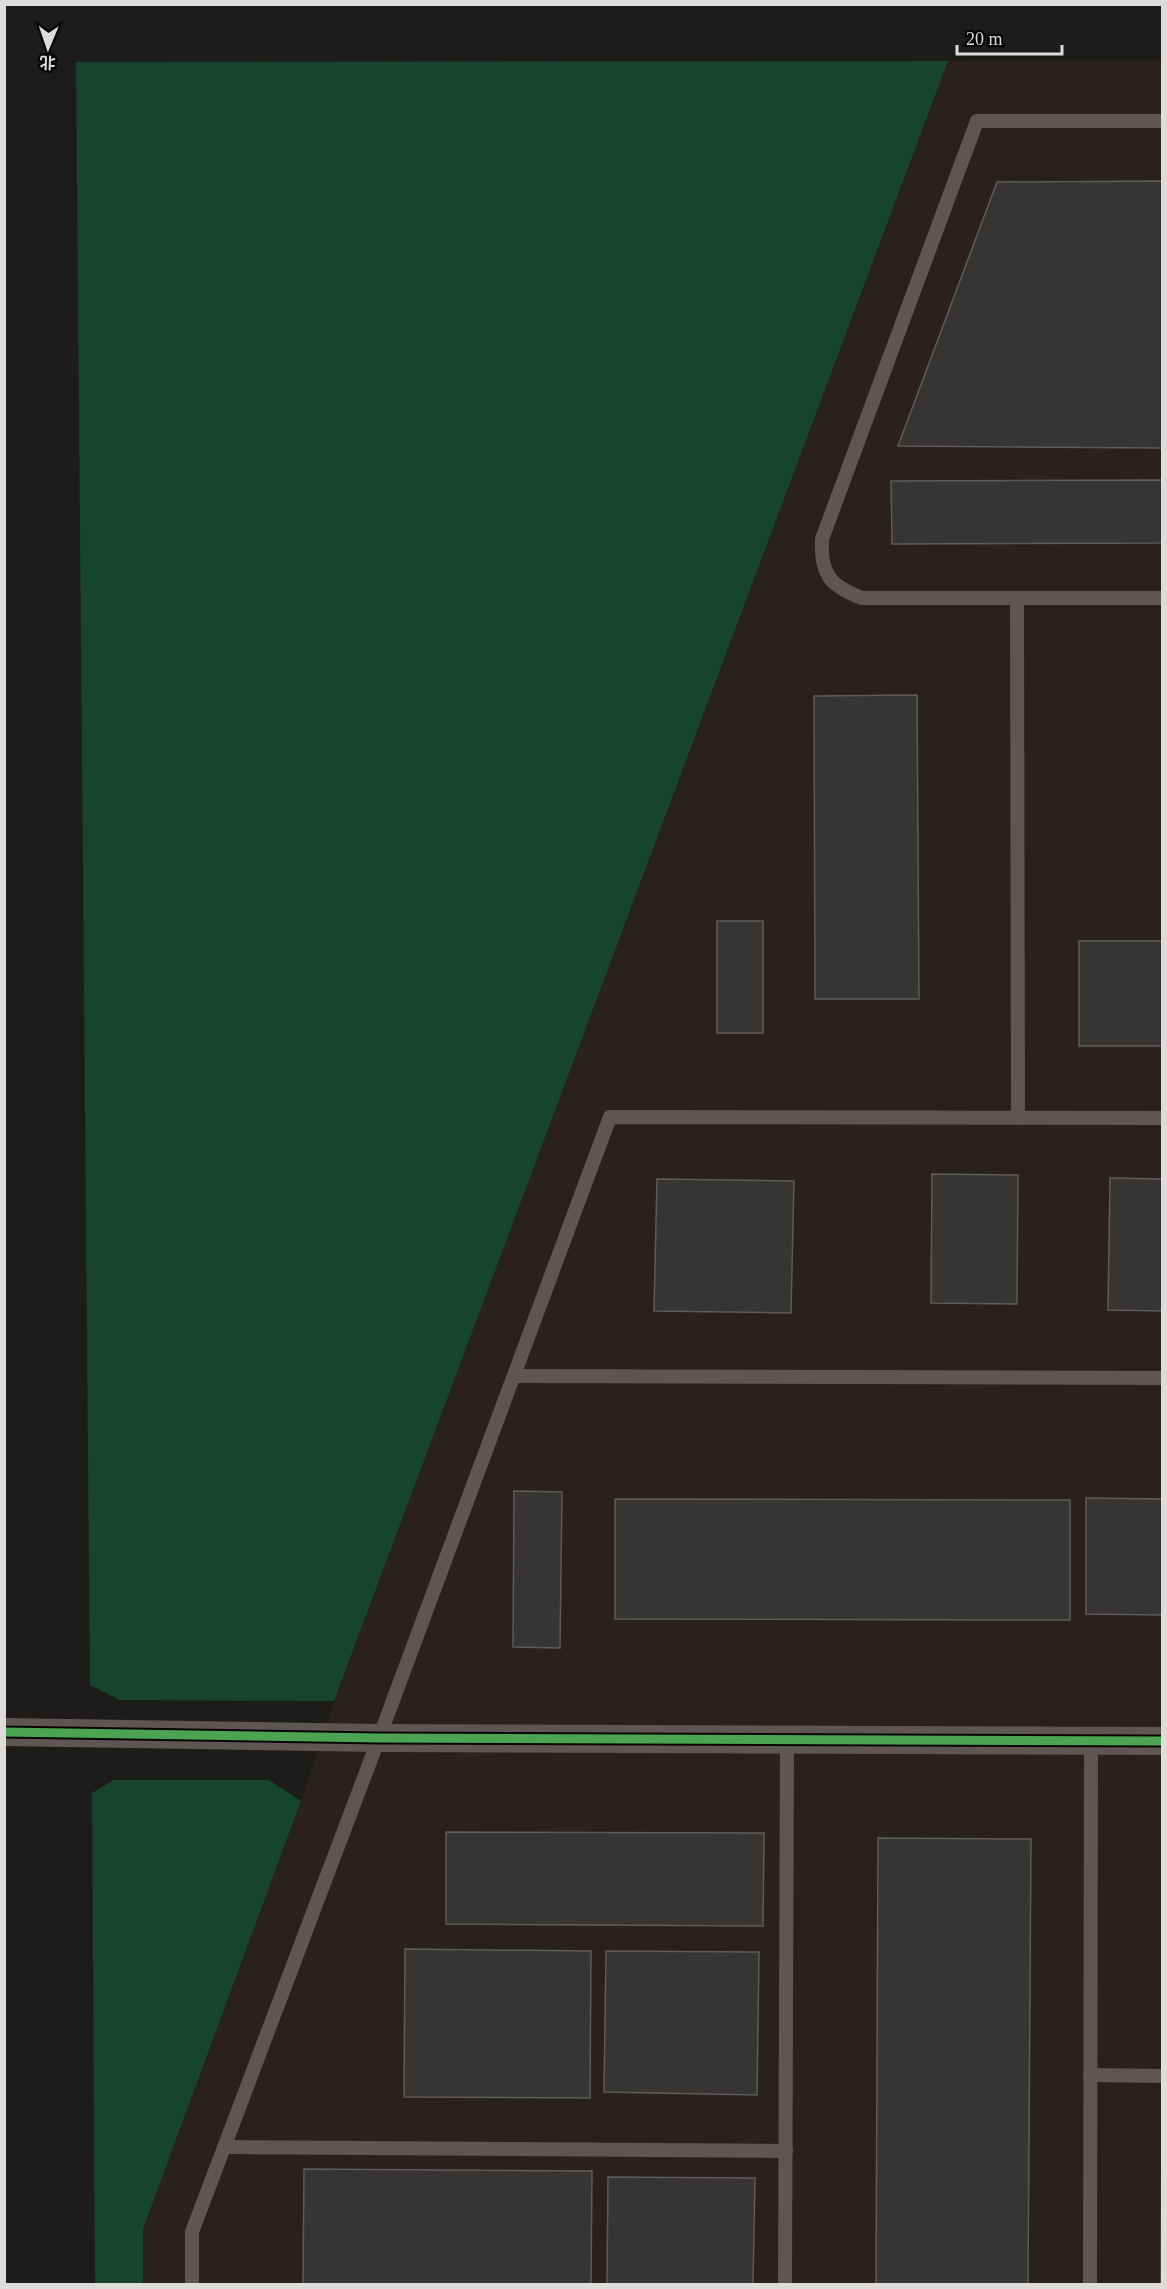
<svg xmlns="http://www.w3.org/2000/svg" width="1167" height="2289" font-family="'Times New Roman','Noto Sans SC',serif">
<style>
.built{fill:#2a211e}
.green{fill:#174430}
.building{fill:#363534;stroke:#5d5c5b;stroke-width:1.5}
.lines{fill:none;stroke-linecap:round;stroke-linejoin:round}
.lane{stroke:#5f5654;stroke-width:14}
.street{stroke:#5f5654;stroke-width:28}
.cycleway-casing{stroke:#080706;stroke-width:13}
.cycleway{stroke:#4ca352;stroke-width:9}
</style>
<rect width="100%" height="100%" fill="#1e1c1b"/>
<path class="built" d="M1162 60V2284H143V2229L301 1801 334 1701 948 61Z"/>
<g class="green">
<path d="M948 61 334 1701 120 1700 90 1685 76 62Z"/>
<path d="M114 1780H269L301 1801 143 2229V2284H95L92 1793Z"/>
</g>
<g class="building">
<path d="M1162 181V448L898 446 997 182Z"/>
<path d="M1162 480V543L892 544 891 481Z"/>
<path d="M917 695 919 999H815L814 696Z"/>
<rect x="717" y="921" width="46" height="112"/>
<rect x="1079" y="941" width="83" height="105"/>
<path d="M932 1174 1018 1175 1017 1304 931 1303Z"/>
<path d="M1110 1178 1162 1179V1311L1108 1310Z"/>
<path d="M657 1179 794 1181 791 1313 654 1311Z"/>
<path d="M514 1491 562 1492 560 1648 513 1647Z"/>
<path d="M1086 1498 1162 1499V1615L1086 1614Z"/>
<path d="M615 1499 1070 1500V1620L615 1619Z"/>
<path d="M446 1832 764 1833 763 1926 446 1924Z"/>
<path d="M878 1838 1031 1839 1028 2284H876Z"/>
<path d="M405 1949 591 1951 590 2098 404 2097Z"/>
<path d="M606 1951 759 1952 757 2095 604 2092Z"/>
<path d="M1162 2104V2284H1161Z"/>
<path d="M304 2169 592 2171 591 2284H303Z"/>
<path d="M608 2177 755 2178 753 2284H607Z"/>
</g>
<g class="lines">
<g class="lane">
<path d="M1162 121H977L822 539C820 574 830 586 862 598H1162"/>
<path d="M1017 598 1018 1118"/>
<path d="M514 1376 1162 1378"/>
<path d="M1090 2075 1162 2076"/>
<path d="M224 2147 786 2151"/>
<path d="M192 2284V2232L379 1738 610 1117 1162 1118"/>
<path d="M785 2284 787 1739"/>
<path d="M1090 2284 1091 1741"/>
</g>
<path class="street" d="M4 1732 379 1738 1162 1741"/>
<g class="cycleway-casing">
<path id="cycleway" d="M4 1732 379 1738 1162 1741"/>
</g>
<use href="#cycleway" class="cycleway"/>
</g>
<rect width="1167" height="2289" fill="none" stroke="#dedcdb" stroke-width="12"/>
<g transform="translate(48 48) rotate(182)" stroke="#080706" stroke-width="4.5" paint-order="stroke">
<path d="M0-4.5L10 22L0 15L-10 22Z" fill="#dedcdb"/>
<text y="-9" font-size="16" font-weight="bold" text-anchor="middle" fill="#dedcdb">北</text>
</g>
<path d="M957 45v9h105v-9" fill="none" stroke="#dedcdb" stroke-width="3"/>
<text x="966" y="45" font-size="18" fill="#dedcdb" stroke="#080706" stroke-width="4.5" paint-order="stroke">20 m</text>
</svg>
